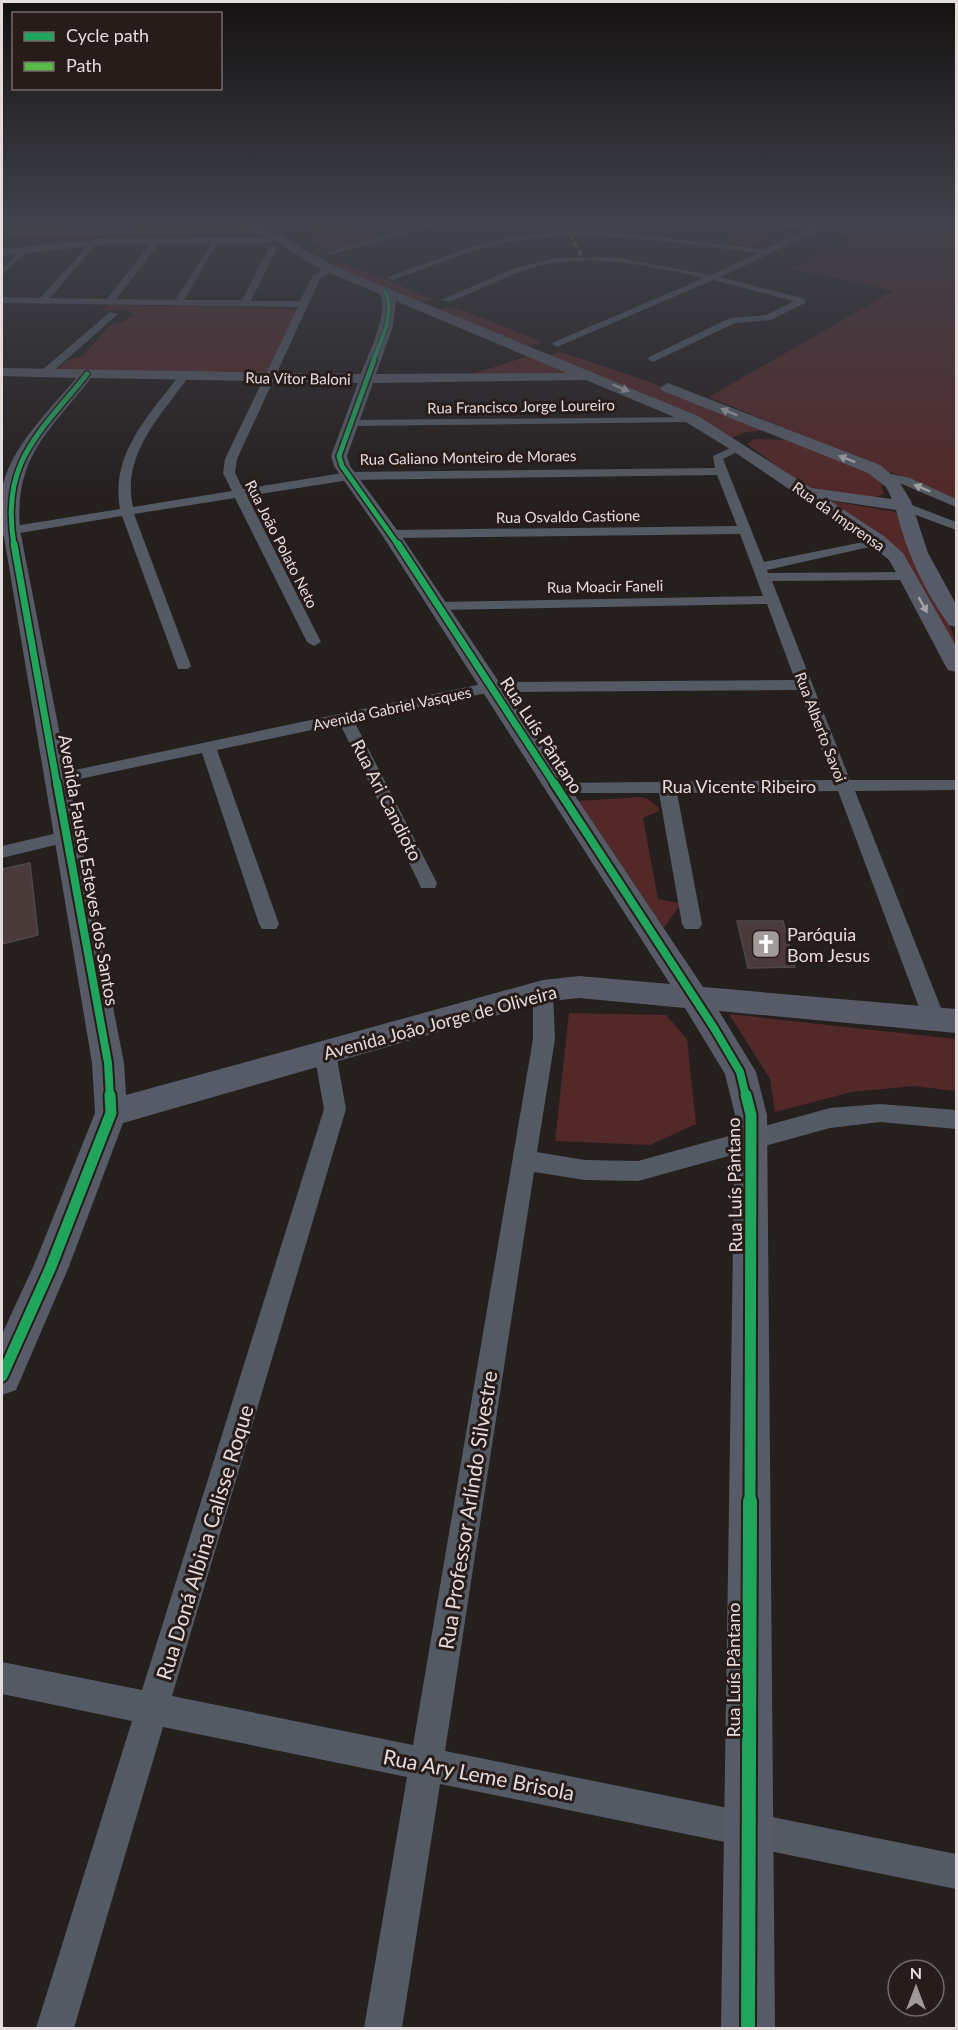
<svg xmlns="http://www.w3.org/2000/svg" width="958" height="2030" font-family="Lato,sans-serif">
<style>
.green{fill:#532828}
.water{fill:#8c3c3d}
.lines{fill:none;stroke-linecap:round;stroke-linejoin:round}
.stream{stroke:#8c3c3d;stroke-width:3}
.building{fill:#4b3a3a;stroke:#4e4948;stroke-width:1.5}
.street{fill:#535a64;fill-rule:evenodd}
.secondary{fill:#565b67;fill-rule:evenodd}
.primary{fill:#565a62;fill-rule:evenodd}
.quiet{stroke:#58b947;stroke-width:3;stroke-dasharray:6 3;stroke-linecap:butt}
.cycleway-far5-casing{stroke:#281c1b;stroke-width:5}
.cycleway-far4-casing{stroke:#281c1b;stroke-width:8}
.cycleway-far3-casing{stroke:#281c1b;stroke-width:10}
.cycleway-far2-casing{stroke:#281c1b;stroke-width:12}
.cycleway-far1-casing{stroke:#281c1b;stroke-width:15}
.cycleway-casing{stroke:#281c1b;stroke-width:18}
.cycleway-far5{stroke:#20a55d;stroke-width:4}
.cycleway-far4{stroke:#20a55d;stroke-width:5}
.cycleway-far3{stroke:#20a55d;stroke-width:7}
.cycleway-far2{stroke:#20a55d;stroke-width:8}
.cycleway-far1{stroke:#20a55d;stroke-width:11}
.cycleway{stroke:#20a55d;stroke-width:14}
.oneway{fill:#a4a2a7}
.oneway2{fill:#a3a2a5}
.labels{text-anchor:middle;dominant-baseline:central;stroke-width:6;stroke-linejoin:round;paint-order:stroke}
.far-street-label{font-size:15px;fill:#e4dcdb;stroke:#281c1b}
.street-label{font-size:18px;fill:#e4dcdb;stroke:#281c1b}
.poi-label{font-size:18px;fill:#e4dcdb;stroke:#281c1b;text-anchor:start}
.near-street-label{font-size:21px;fill:#e4dcdb;stroke:#281c1b}
</style>
<rect width="100%" height="100%" fill="#251f1e"/>
<g class="green">
<path d="M395 219H444L345 249H329L298 237 348 232 340 229Z"/>
<path d="M732 219H956V499L709 397 893 291 791 268 854 238 829 233C824 217 750 220 732 219Z"/>
<path d="M727 225 764 226 766 246 727 244Z"/>
<path d="M338 262 386 279 434 300 419 302 329 264Z"/>
<path d="M108 305 286 308 298 312 268 371 256 374 56 371 68 360 83 356 112 323 124 321 133 315 128 310 102 311Z"/>
<path d="M446 307 456 308 538 340 541 344 526 345 440 311Z"/>
<path d="M561 352 647 381 764 430 742 433 730 439 549 355Z"/>
<path d="M532 355 582 375 465 376Z"/>
<path d="M755 439 787 440 863 469 880 481 884 494 873 498 808 489 747 444Z"/>
<path d="M821 499 896 512C902 527 904 541 912 555 925 584 956 621 956 652L907 565Z"/>
<path d="M640 797 648 799 659 808V811L643 818 658 899 679 903V907L662 930 578 801Z"/>
<path d="M569 1013 666 1015 687 1039 696 1124 650 1145 555 1141Z"/>
<path d="M729 1014 956 1039V1091L914 1086 852 1092 775 1112 770 1079Z"/>
</g>
<path class="water" d="M2 230 85 232 243 230 254 233 34 236 2 234Z"/>
<g class="lines">
<path class="stream" d="M315 229 356 227 390 219"/>
</g>
<g class="building">
<path d="M30 863 38 935 2 944V869Z"/>
<path d="M737 921H783L795 967 748 968Z"/>
</g>
<g class="lines">
<g class="street">
<path d="M441 219H455L331 255 324 253Z"/>
<path d="M695 219 791 222 806 223 816 228V232L720 277 805 299V303L771 320 735 323 653 362 648 359 649 357 730 318 766 315 794 301 713 280 557 347 552 344 554 342 704 278C651 266 593 253 539 266 508 274 479 290 449 302L441 300 510 270 554 258 612 257 711 275 757 253C679 243 598 229 520 240 476 247 435 265 393 280L386 278 470 247 519 236 554 232 625 233 765 249 807 230 801 227Z"/>
<path d="M153 240 160 242 116 299 175 300 214 240 218 242 184 300H242L269 248 273 246 277 248 251 301H300L313 275 327 267 334 269 320 279 237 459 235 473 243 489 349 472 715 468 713 456 739 444 743 445V449L723 459 764 562 883 538V544L767 570 768 573 908 572 915 576 908 580 772 581 850 780H956V790L855 791 945 1018 941 1024 934 1026 927 1024 923 1018 838 791 677 793 702 924 699 929H685L682 924 659 793H557L548 788 557 783 833 780 799 690 491 692 354 721 437 883 435 888H421L419 883 340 724 217 750 279 924 276 929H262L259 924 202 753 56 784 50 783 47 779 56 774 491 682 795 680 767 604 437 610 430 606 437 602 763 596 740 534 391 538 384 534 391 530 737 526 717 475 349 480 247 496 321 642 314 646 307 642 235 498 134 514 191 666 188 669H178L122 516 2 536V528L120 509C110 453 149 416 180 374L184 373 189 376C161 416 121 454 133 507L232 491 223 473 225 459 298 307 2 303V297L40 298 92 241 95 245 50 298 107 299Z"/>
<path d="M20 250 27 252 2 275V269Z"/>
<path d="M110 312 118 314 49 375H41V371Z"/>
<path d="M696 417V421L692 422 351 426 345 423 351 420Z"/>
<path d="M887 473 910 478 956 499V507L902 484 883 480V474Z"/>
<path d="M904 502 956 522V530L900 509V503Z"/>
<path d="M66 831 75 837 72 841 2 858V846Z"/>
<path d="M543 983 550 985 553 991 555 1039 537 1152 585 1160 638 1161 830 1108 880 1104 956 1110V1129L880 1122 830 1128 638 1181 585 1180 534 1172 445 1751 956 1854V1889L440 1784 402 2028H364L407 1777 163 1727 74 2028H36L132 1721 2 1694V1662L142 1690 324 1109 314 1053 317 1047 325 1044 333 1047 336 1053 346 1109 172 1696 413 1745 533 1039V991L536 985Z"/>
</g>
<path class="secondary" d="M214 219H234L274 232 334 266 698 416 811 488 892 499 886 487 868 473 663 391 660 388 668 383 673 385 880 465 898 480 911 501 928 553 956 604V627L949 625C924 590 906 552 896 510L829 500 885 537 903 553 956 646V672L948 670 945 665 898 576 889 560 871 545 733 451 686 422 586 380 373 383 347 456 350 466 400 534 703 987 956 1009V1033L719 1011 756 1072 767 1115 775 2028H721L735 1115 725 1074 685 1008 579 998 543 1002 123 1123 68 1269 16 1390 2 1395V1334L34 1265 95 1113 92 1063 2 525C2 512 0 497 3 484 14 443 50 410 76 378L2 376V368L361 374C368 355 389 313 380 294L320 269 274 240 268 243 108 244 2 256V249L108 238 265 237ZM396 301 567 373 376 374 393 326ZM91 378 358 383 331 456 334 466 382 535 670 984 579 976 543 980 126 1095 124 1063 20 530C14 456 49 432 91 378Z"/>
<path class="primary" d="M256 219H270L257 228 251 224Z"/>
<path class="quiet" d="M570 234 583 259"/>
<g class="cycleway-far5-casing">
<path id="cycleway-far5" d="M373 361C381 340 396 313 385 291"/>
</g>
<g class="cycleway-far4-casing">
<g id="cycleway-far4">
<path d="M374 360 339 456 342 466 398 545"/>
<path d="M14 545C0 462 39 434 87 374"/>
</g>
</g>
<g class="cycleway-far3-casing">
<g id="cycleway-far3">
<path d="M14 544 57 785"/>
<path d="M398 544 555 785"/>
</g>
</g>
<g class="cycleway-far2-casing">
<g id="cycleway-far2">
<path d="M57 783 108 1063 110 1097"/>
<path d="M554 783 714 1028 740 1072 746 1097"/>
</g>
</g>
<g class="cycleway-far1-casing">
<g id="cycleway-far1">
<path d="M746 1095 751 1115 750 1503"/>
<path d="M2 1376 50 1269 111 1113 110 1095"/>
</g>
</g>
<g class="cycleway-casing">
<path id="cycleway" d="M748 2028 750 1501"/>
</g>
<use href="#cycleway-far5" class="cycleway-far5"/>
<use href="#cycleway-far4" class="cycleway-far4"/>
<use href="#cycleway-far3" class="cycleway-far3"/>
<use href="#cycleway-far2" class="cycleway-far2"/>
<use href="#cycleway-far1" class="cycleway-far1"/>
<use href="#cycleway" class="cycleway"/>
</g>
<defs><path id="oneway-solid" d="M-6-.8H1V-3.2L6.5 0L1 3.2V.8H-6Z" transform="scale(1.5)"/></defs>
<g class="oneway">
<use href="#oneway-solid" transform="translate(621 388) rotate(23)"/>
<use href="#oneway-solid" transform="translate(729 412) rotate(-158)"/>
<use href="#oneway-solid" transform="translate(847 459) rotate(-159)"/>
<use href="#oneway-solid" transform="translate(923 605) rotate(61)"/>
</g>
<use class="oneway2" href="#oneway-solid" transform="translate(922 488) rotate(-157)"/>
<linearGradient id="sky" x2="0" y2="1"><stop stop-color="#141110"/><stop offset="0.44" stop-color="#40424c"/><stop offset="1" stop-color="#40424c" stop-opacity="0"/></linearGradient>
<rect width="958" height="503" fill="url(#sky)"/>
<defs>
<g id="church-square" transform="scale(1.5)"><rect x="-9" y="-9" width="18" height="18" rx="4" fill="#a19a99" stroke="#281c1b"/><path d="M-1.2-6h2.4v3.5h3.3v2.4h-3.3V6h-2.4V-.1h-3.3v-2.4h3.3Z" fill="#fff"/></g>
</defs>
<g fill-rule="evenodd">
<use href="#church-square" x="766" y="944"/>
</g>
<g class="labels">
<g class="far-street-label">
<text transform="translate(298 378) rotate(1)">Rua Vítor Baloni</text>
<text transform="translate(521 406) rotate(-1)">Rua Francisco Jorge Loureiro</text>
<text transform="translate(468 457) rotate(-1)">Rua Galiano Monteiro de Moraes</text>
<text transform="translate(568 516) rotate(-1)">Rua Osvaldo Castione</text>
<text transform="translate(839 516) rotate(35)">Rua da Imprensa</text>
<text transform="translate(282 544) rotate(63)">Rua João Polato Neto</text>
<text transform="translate(605 586) rotate(-1)">Rua Moacir Faneli</text>
<text transform="translate(392 708) rotate(-12)">Avenida Gabriel Vasques</text>
<text transform="translate(821 727) rotate(69)">Rua Alberto Savoi</text>
</g>
<g class="street-label">
<text transform="translate(542 735) rotate(57)">Rua Luís Pântano</text>
<text x="739" y="786">Rua Vicente Ribeiro</text>
<text transform="translate(387 800) rotate(63)">Rua Ari Candioto</text>
<text transform="translate(89 870) rotate(80)">Avenida Fausto Esteves dos Santos</text>
<text transform="translate(440 1022) rotate(-15)">Avenida João Jorge de Oliveira</text>
<text transform="translate(734 1185) rotate(-91)">Rua Luís Pântano</text>
<text transform="translate(733 1670) rotate(-90)">Rua Luís Pântano</text>
</g>
<g class="poi-label">
<text x="787" y="934">Paróquia<tspan x="787" dy="21">Bom Jesus</tspan></text>
</g>
<g class="near-street-label">
<text transform="translate(467 1510) rotate(-81)">Rua Professor Arlíndo Silvestre</text>
<text transform="translate(204 1542) rotate(-73)">Rua Doná Albina Calisse Roque</text>
<text transform="translate(479 1774) rotate(11)">Rua Ary Leme Brisola</text>
</g>
</g>
<rect width="958" height="2030" fill="none" stroke="#e4dcdb" stroke-width="6"/>
<rect x="12" y="12" width="210" height="78" fill="#281c1b" stroke="#736968" stroke-width="1.5"/>
<rect x="24" y="32" width="30" height="9" fill="#20a55d" stroke="#736968" stroke-width="1.5"/>
<text x="66" y="42" font-size="18" fill="#e4dcdb">Cycle path</text>
<rect x="24" y="62" width="30" height="9" fill="#58b947" stroke="#736968" stroke-width="1.5"/>
<text x="66" y="72" font-size="18" fill="#e4dcdb">Path</text>
<g transform="translate(916 1988)"><circle r="28" fill="#281c1b" stroke="#736968" stroke-width="1.5"/>
<path d="M0-4.5L10 22L0 15L-10 22Z" fill="#a19a99"/>
<text y="-9" font-size="16" font-weight="bold" text-anchor="middle" fill="#e4dcdb">N</text>
</g>
</svg>
